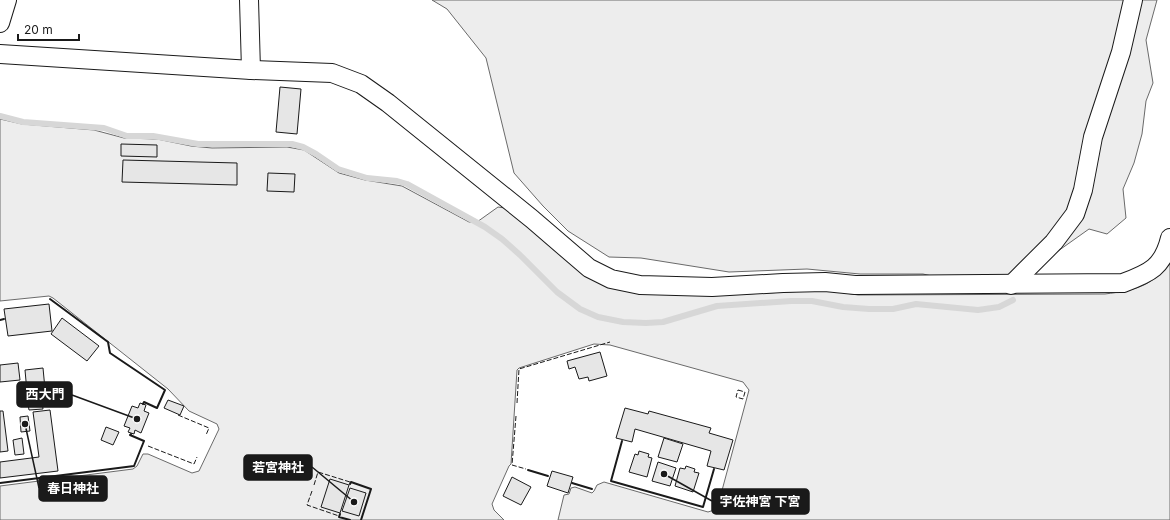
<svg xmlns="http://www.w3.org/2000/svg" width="1170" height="520" font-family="Inter,'Noto Sans JP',sans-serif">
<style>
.green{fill:#ededed;stroke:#6a6a6a}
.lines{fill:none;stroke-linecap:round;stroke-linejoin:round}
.stream{stroke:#d7d7d7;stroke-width:6}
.building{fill:#e6e6e6;stroke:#1a1a1a}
.street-casing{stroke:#1a1a1a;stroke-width:20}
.street{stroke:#fff;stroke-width:18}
.fence{stroke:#1a1a1a;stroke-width:1;stroke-dasharray:5 2;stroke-linecap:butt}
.wall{stroke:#1a1a1a;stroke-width:2}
.leader{fill:none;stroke:#1a1a1a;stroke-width:1.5}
.callout-dot{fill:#1a1a1a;stroke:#fff;stroke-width:1.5}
.callout{fill:#1a1a1a;stroke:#1a1a1a;stroke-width:1.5}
.callout-label{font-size:13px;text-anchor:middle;font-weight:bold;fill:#fff}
</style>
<rect width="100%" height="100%" fill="#fff"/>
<g class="green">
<path d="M432 0H1157L1146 40 1153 83 1146 101 1142 134 1134 163 1123 189 1126 218 1107 234 1089 229 1058 251 1032 276 957 282 923 274H860L807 269 729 272 641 258 609 257 568 231 543 206 514 173 486 58 447 9Z"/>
<path d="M0 119 22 124 94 130 124 138 157 139 191 146 212 148 287 147 304 150 339 173 365 180 402 186 469 222H477L498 207 505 208 586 276 597 282 610 288 683 294H746L827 290 858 295 1105 294C1136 290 1150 287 1170 263V520H558L564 495 569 494 571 488 575 487 592 493 594 491 597 485 604 482 708 512 717 509 749 390 743 382 610 345 594 344 519 368 517 370 511 464 509 466 492 504 494 510 504 520H0V486L133 469 137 466 143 454H148L192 473 199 471 219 429 217 424 189 411 168 389 53 298 49 296 0 301Z"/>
</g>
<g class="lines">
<path class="stream" d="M0 116 23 122 104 128 127 136H153L198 144H292L303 147 316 154 338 169 367 178 397 181 407 184 445 205 485 227 502 239 520 255 557 292 580 309 598 317 623 322 646 323 663 322 717 306 791 301H812L843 307 869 309H893L916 304 978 310 999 307 1013 300"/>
</g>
<g class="building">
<path d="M280 87 301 89 297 134 276 132Z"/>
<path d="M121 144 157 145V157L121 156Z"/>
<path d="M123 160 237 163V185L122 182Z"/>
<path d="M268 173 295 174 294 192 267 191Z"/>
<path d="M49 304 52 331 8 336 4 309Z"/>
<path d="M62 318 99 346 87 361 51 334Z"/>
<path d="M600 352 607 376 589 381 588 377 579 379 575 367 569 369 567 361Z"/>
<path d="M18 363 20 380 0 382V365Z"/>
<path d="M43 368 45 389 27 392 25 370Z"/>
<path d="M41 392 43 409 29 410 26 393Z"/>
<path d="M168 400 184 406 180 415 164 408Z"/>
<path d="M140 403 146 405 144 411 149 413 141 433 135 430 134 434 128 432 130 428 124 426 132 406 138 408Z"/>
<path d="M625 408 648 414 649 411 711 428 709 433 733 440 724 470 707 466 711 451 635 429 632 442 616 438Z"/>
<path d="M50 410 58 471 0 478V462L39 457 33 412Z"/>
<path d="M0 411H3L8 451 0 452Z"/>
<path d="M28 416 30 431 21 432 20 417Z"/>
<path d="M106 427 119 432 113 445 101 440Z"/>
<path d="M22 438 24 454 15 455 13 440Z"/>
<path d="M664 438 683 444 677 462 658 457Z"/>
<path d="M639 451 649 454 648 457 652 458 647 477 629 472 635 454 638 455Z"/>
<path d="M658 462 676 468 670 486 652 481Z"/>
<path d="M686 466 695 469 694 472 699 473 693 492 675 486 680 468 685 469Z"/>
<path d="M552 471 573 477 568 493 547 486Z"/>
<path d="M512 477 531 487 521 505 503 496Z"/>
<path d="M330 479 349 485 340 513 321 507Z"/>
<path d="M350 488 366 493 359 516 342 511Z"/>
</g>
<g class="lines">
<g class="street-casing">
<g id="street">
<path d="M249 0 251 70"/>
<path d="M0 23 7 0"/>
<path d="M0 54 251 70 332 73 361 84 388 103 532 219 589 268 611 279 640 285 712 287 783 283 825 282 855 285 1123 283C1150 273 1163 267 1170 238"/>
<path d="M1011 285 1054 242 1075 214 1083 190 1093 137 1121 52 1133 0"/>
</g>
</g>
<use href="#street" class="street"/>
<g class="fence">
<path d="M738 390 745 392 743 399 736 397Z"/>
<path d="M517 403 519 369 610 342"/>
<path d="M178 415 209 428 206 435"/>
<path d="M516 416 512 465 526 469"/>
<path d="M148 446 194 464 197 457"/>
<path d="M314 485 318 472 350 482"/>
<path d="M312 491 307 505 339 516"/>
</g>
<g class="wall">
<path d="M50 299 108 342 110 353 165 390 157 408 144 402 143 404"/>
<path d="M0 320 4 319"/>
<path d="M622 441 611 481 703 507 714 469"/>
<path d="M528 470 548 476"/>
<path d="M0 483 134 466 144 441 130 435 131 434"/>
<path d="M572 483 592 489"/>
<path d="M350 484 351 482 371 489 361 520"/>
<path d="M340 514 339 517 350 520"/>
</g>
</g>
<path class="leader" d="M137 419L72 395M354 502L312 467M25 424L39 488M664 474L712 501"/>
<g class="callout-dot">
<circle cx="137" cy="419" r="4"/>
<circle cx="354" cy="502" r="4"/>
<circle cx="25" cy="424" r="4"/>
<circle cx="664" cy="474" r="4"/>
</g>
<g class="callout">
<rect x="17" y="382" width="55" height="25" rx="4"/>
<rect x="244" y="455" width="68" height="25" rx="4"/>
<rect x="39" y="476" width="68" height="25" rx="4"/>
<rect x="712" y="489" width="97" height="25" rx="4"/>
</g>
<g class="callout-label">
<text x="45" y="399">西大門</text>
<text x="278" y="472">若宮神社</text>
<text x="73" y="493">春日神社</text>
<text x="760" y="506">宇佐神宮 下宮</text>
</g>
<path d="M18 34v6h61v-6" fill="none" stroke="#1a1a1a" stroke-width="2"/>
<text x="24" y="34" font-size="12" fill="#1a1a1a" stroke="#ffffff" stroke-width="3" paint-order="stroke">20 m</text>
</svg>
